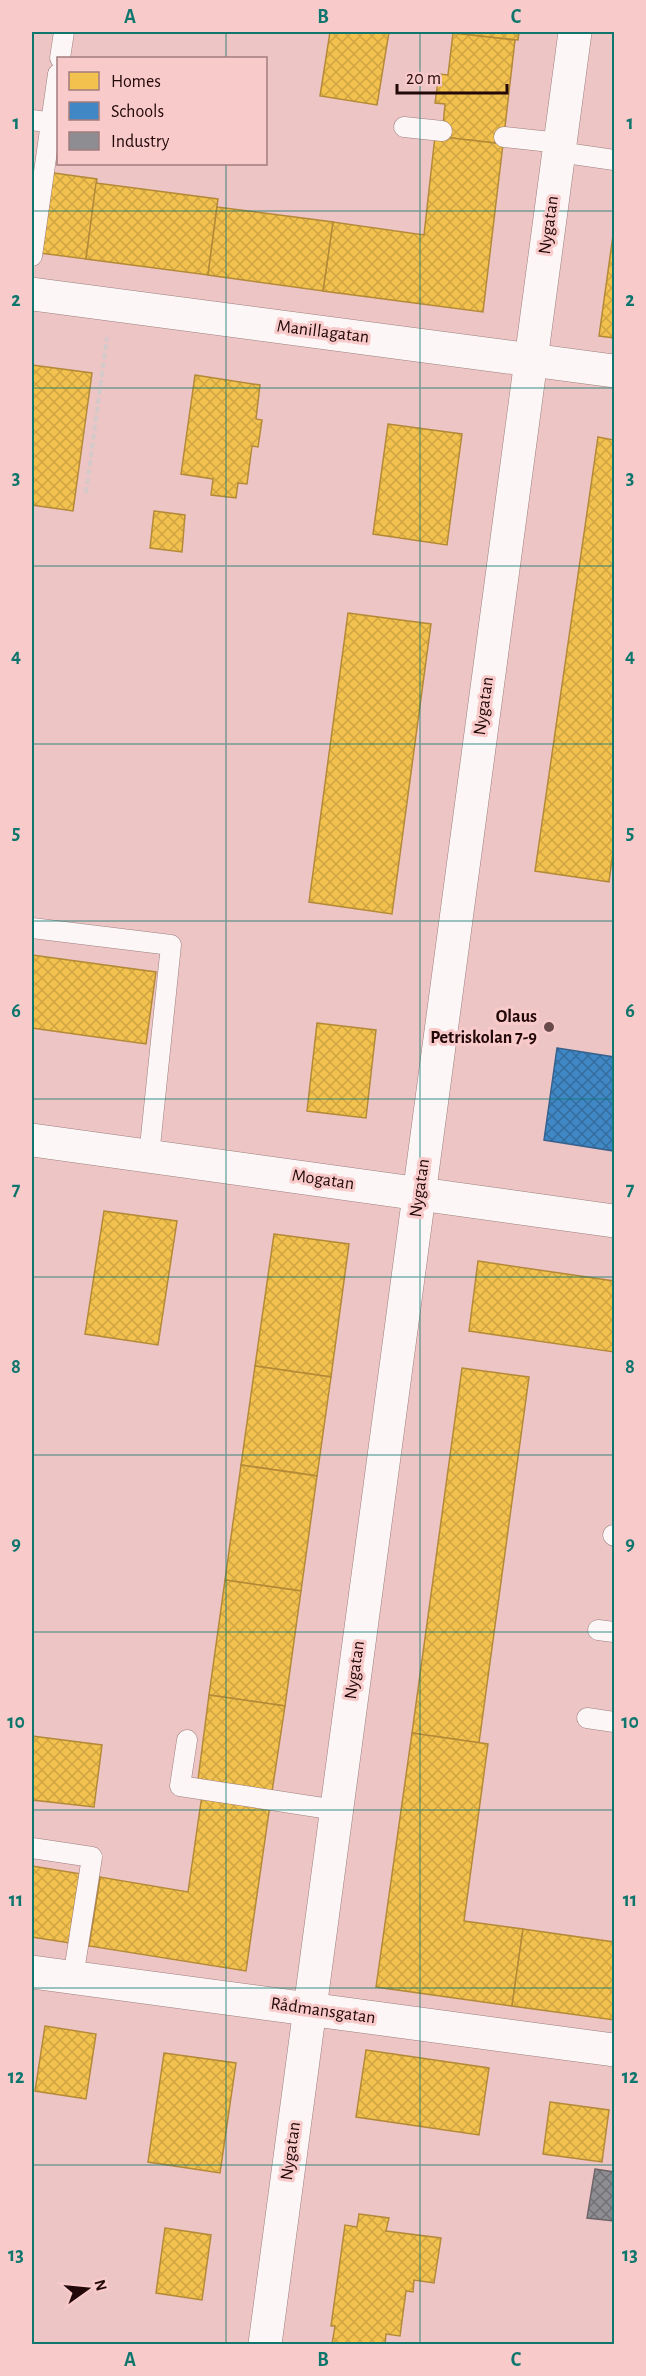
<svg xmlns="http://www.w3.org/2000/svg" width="646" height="2376" font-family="'Alegreya Sans',sans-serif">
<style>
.homes{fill:url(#homes-cross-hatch);stroke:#b48a39;stroke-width:1.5}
.schools{fill:url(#schools-cross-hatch);stroke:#36628d;stroke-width:1.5}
.industry{fill:url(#industry-cross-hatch);stroke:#6d6569;stroke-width:1.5}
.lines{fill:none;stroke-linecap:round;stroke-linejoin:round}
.service-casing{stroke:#9c7e7e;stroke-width:21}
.minor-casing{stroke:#9c7e7e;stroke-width:34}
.path{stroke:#d6c9c9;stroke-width:4;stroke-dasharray:6 3;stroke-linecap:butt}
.service{stroke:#fcf6f6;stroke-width:20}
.minor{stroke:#fcf6f6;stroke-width:33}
.grid{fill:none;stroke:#0f766e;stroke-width:1.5;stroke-opacity:0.55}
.poi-dot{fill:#694a4b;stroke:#f9caca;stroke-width:2}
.labels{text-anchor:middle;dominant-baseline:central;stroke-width:6;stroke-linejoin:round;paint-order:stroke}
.street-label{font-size:18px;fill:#220809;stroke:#f9caca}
.poi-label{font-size:18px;font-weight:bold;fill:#220809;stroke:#f9caca;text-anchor:end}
.neatline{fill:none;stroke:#0f766e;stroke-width:2}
.grid-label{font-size:20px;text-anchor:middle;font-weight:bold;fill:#0f766e}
</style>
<defs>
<pattern id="homes-cross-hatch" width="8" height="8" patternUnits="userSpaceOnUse" patternTransform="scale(1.5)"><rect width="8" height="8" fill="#f2c14e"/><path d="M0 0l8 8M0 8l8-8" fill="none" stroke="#cfa443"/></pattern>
<pattern id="schools-cross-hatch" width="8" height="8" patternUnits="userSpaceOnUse" patternTransform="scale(1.5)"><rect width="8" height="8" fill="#3f88c5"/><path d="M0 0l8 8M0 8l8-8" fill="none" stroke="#346d9e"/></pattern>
<pattern id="industry-cross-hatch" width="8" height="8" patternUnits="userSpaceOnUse" patternTransform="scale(1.5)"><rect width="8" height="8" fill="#8d8d92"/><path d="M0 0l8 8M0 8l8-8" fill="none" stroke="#737175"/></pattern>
</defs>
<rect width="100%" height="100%" fill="#eec5c5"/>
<g class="homes">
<path d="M330 32H389L377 105 320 96Z"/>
<path d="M443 32H519L518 40Z"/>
<path d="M453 33 515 40 503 144 442 137 445 104 435 103 439 74 448 75Z"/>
<path d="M435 136 503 144 483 312 323 291 333 222 424 235Z"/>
<path d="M32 170 97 179 86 259 32 252Z"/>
<path d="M96 183 218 199 208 275 86 259Z"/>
<path d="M217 207 333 222 323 291 208 275Z"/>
<path d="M614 228V338L599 336Z"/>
<path d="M32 365 92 373 73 511 32 505Z"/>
<path d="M195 375 260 385 256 419 262 420 258 447 252 446 247 484 238 483 236 498 211 495 213 479 181 474Z"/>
<path d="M388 424 462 434 447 545 373 534Z"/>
<path d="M598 437 614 440V844L609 882 535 871Z"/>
<path d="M154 511 185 515 182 552 150 548Z"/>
<path d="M348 613 431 624 392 914 309 902Z"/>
<path d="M32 955 156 972 146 1044 32 1028Z"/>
<path d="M317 1023 376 1030 366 1118 307 1111Z"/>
<path d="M104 1211 177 1221 158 1345 85 1334Z"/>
<path d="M274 1234 349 1244 331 1377 255 1366Z"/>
<path d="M478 1261 614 1281V1352L469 1331Z"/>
<path d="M255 1366 331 1377 317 1476 241 1465Z"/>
<path d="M462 1368 529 1377 479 1743 412 1733Z"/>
<path d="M241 1465 317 1476 301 1591 225 1580Z"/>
<path d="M225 1580 301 1591 285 1706 209 1695Z"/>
<path d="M209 1695 285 1706 270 1805 196 1795Z"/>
<path d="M412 1733 488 1744 464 1921 523 1929 512 2006 376 1987Z"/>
<path d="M32 1736 102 1745 94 1807 32 1800Z"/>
<path d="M202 1795 270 1805 246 1971 89 1946 100 1877 188 1892Z"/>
<path d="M32 1866 100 1877 89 1946 32 1937Z"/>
<path d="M523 1929 614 1942V2020L512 2006Z"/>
<path d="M45 2026 96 2034 86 2099 35 2091Z"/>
<path d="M366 2050 489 2068 479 2135 356 2117Z"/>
<path d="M164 2053 236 2063 220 2173 148 2162Z"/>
<path d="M550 2102 609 2110 602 2162 543 2154Z"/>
<path d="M359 2214 389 2218 386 2231 441 2238 434 2283 414 2280 413 2292 406 2291 400 2336 386 2334 385 2344H332L335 2326H331L345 2225 357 2227Z"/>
<path d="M165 2228 211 2235 202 2300 156 2293Z"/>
</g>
<path class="schools" d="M557 1048 614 1057V1151L544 1140Z"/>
<path class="industry" d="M595 2169 614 2172V2221L587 2218Z"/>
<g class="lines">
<g class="service-casing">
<g id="service">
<path d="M60 58 64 32"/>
<path d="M32 120 52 123"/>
<path d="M404 127 442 131"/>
<path d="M504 137 560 143"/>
<path d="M559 152 614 160"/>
<path d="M32 256 58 74"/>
<path d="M32 928 171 945 149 1156"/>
<path d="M613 1535 614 1536"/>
<path d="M598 1630 614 1632"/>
<path d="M587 1718 614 1722"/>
<path d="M187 1740 180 1786 336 1810"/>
<path d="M32 1848 92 1857 73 1978"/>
</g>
</g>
<g class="minor-casing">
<g id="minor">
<path d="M32 294 614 371"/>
<path d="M32 1140 614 1221"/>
<path d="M32 1972 614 2050"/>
<path d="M265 2344 575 32"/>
</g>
</g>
<path class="path" d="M86 493 107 337"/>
<use href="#service" class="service"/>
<use href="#minor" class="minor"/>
</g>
<path class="grid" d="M226 32V58M420 32V2344M226 164V2344M32 211H614M32 388H614M32 566H614M32 744H614M32 921H614M32 1099H614M32 1277H614M32 1455H614M32 1632H614M32 1810H614M32 1988H614M32 2165H614"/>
<circle class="poi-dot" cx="549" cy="1027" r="6"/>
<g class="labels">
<g class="street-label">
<text transform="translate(549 225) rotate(-82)">Nygatan</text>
<text transform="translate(323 332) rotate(7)">Manillagatan</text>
<text transform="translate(484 706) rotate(-82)">Nygatan</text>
<text transform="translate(323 1180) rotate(8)">Mogatan</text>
<text transform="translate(420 1188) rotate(-82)">Nygatan</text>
<text transform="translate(355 1670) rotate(-82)">Nygatan</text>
<text transform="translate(323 2011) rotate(8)">Rådmansgatan</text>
<text transform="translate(291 2151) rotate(-82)">Nygatan</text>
</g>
<g class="poi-label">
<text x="537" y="1017">Olaus<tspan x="537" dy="21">Petriskolan 7-9</tspan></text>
</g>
</g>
<rect width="646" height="2376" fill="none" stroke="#f9caca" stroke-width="66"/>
<rect x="57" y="57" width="210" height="108" fill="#f9caca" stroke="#a37c7d" stroke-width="1.5"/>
<rect x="69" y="72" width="30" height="18" fill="#f2c14e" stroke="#a37c7d" stroke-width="1.5"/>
<text x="111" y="87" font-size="18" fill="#220809">Homes</text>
<rect x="69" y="102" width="30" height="18" fill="#3f88c5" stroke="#a37c7d" stroke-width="1.5"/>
<text x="111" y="117" font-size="18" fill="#220809">Schools</text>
<rect x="69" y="132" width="30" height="18" fill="#8d8d92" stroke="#a37c7d" stroke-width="1.5"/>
<text x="111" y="147" font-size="18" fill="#220809">Industry</text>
<g transform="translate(87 2289) rotate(75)" stroke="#f9caca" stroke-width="4.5" paint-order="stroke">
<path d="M0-4.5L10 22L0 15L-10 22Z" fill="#220809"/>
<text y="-9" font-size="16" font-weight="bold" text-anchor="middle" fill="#220809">N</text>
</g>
<path d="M397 84v9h110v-9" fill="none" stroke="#220809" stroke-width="3"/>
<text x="406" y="84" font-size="18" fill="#220809" stroke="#f9caca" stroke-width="4.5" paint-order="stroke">20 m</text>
<rect x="33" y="33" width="580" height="2310" class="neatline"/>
<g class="grid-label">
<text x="130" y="23">A</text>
<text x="323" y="23">B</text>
<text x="516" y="23">C</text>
<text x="16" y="129">1</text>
<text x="630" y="129">1</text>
<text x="16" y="306">2</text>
<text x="630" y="306">2</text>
<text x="16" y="484">3</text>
<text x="630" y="484">3</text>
<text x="16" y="662">4</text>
<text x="630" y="662">4</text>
<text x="16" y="839">5</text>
<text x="630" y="839">5</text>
<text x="16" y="1017">6</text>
<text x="630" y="1017">6</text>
<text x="16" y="1195">7</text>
<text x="630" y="1195">7</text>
<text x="16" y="1373">8</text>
<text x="630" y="1373">8</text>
<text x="16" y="1550">9</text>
<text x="630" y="1550">9</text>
<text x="16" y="1728">10</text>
<text x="630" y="1728">10</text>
<text x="16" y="1906">11</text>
<text x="630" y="1906">11</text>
<text x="16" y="2083">12</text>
<text x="630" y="2083">12</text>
<text x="16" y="2261">13</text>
<text x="630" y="2261">13</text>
<text x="130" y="2366">A</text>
<text x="323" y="2366">B</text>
<text x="516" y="2366">C</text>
</g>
</svg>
